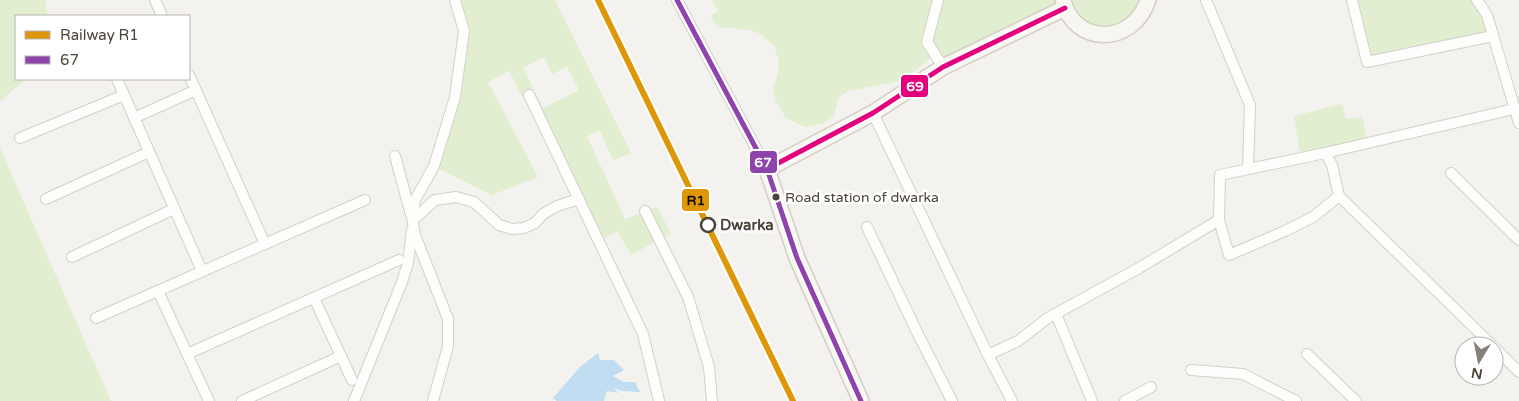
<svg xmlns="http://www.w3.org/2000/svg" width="1519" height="401" font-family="'Varela Round',sans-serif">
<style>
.green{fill:#e1eecf;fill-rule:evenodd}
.water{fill:#c0ddf1}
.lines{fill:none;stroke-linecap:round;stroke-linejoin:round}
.street-casing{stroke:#d2d0cb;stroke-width:12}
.secondary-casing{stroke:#d3cfc5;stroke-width:18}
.street{stroke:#fdfdfc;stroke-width:10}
.secondary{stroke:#f7f6f1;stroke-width:15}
.bus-1-casing{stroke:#fff;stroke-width:9}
.bus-2-casing{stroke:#fff;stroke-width:9}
.bus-1{stroke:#8e44ad;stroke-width:5}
.bus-2{stroke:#e5007d;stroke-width:5}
.rail-1-casing{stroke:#fff;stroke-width:10}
.rail-1{stroke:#dd9709;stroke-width:6}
.bus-dot{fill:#4b4439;stroke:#fff;stroke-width:2}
.stop-dot{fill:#fff;stroke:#4b4439;stroke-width:2.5}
.labels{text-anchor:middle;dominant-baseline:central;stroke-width:5;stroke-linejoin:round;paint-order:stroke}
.bus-label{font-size:14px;fill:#4b4439;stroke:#fff;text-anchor:start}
.stop-label{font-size:15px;font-weight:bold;fill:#4b4439;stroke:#fff;text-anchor:start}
.line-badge{stroke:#fff;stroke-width:2}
.badge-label{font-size:14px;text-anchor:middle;font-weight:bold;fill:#fff}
.pale-badge-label{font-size:14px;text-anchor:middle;font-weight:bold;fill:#111}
</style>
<rect width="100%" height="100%" fill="#f4f2ee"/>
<g class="green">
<path d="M0 0H45L48 16H16V79H26L0 101Z"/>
<path d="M455 0H555L631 153 613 160 600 131 587 136 625 219 657 207 671 234 660 239 631 255 617 231 599 242 509 71 488 82 538 177 492 195 434 166 455 97 464 31ZM544 57 552 74 567 67 579 90 543 108 523 68Z"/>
<path d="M712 0H1063L1065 8 943 67 935 54 919 68 897 82 848 91 839 97 834 116 823 124 805 127 786 118 776 102 773 88 778 74 779 62 774 45 759 33 747 30 718 27 710 16 718 11Z"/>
<path d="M1070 0H1139C1128 37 1084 34 1070 0Z"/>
<path d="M1352 0H1477L1493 36 1367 62Z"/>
<path d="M1342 104 1346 119 1362 117 1368 143 1301 158 1294 116Z"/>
<path d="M0 148 111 401H0Z"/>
</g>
<path class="water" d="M598 353 600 360H614L624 370 613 376 624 382H635L640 392 622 391 614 388 618 393 607 391 604 401H557L553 398 581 366Z"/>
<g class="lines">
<g class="street-casing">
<g id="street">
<path d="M155 0 162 16"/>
<path d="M677 0 767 169"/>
<path d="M938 0 927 42 943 67"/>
<path d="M1206 0 1250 105 1248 169"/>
<path d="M1352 0 1367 62 1493 36"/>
<path d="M1477 0 1487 15 1519 123"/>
<path d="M189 75 265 244"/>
<path d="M117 79 202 271"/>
<path d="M529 95 643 334 659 401"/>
<path d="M873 113 988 355 1018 341 1048 318 1139 268 1219 220"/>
<path d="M134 118 196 90"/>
<path d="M20 138 124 95"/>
<path d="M1325 153 1332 165 1339 196 1313 217 1285 231 1229 255 1219 220 1220 175 1325 153 1514 109"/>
<path d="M395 156 411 215"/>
<path d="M1451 173 1519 240"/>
<path d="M1339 196 1493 346"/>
<path d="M46 199 149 152"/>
<path d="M645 211 688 297 709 367 712 401"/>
<path d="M413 220 435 200 456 197 474 202 499 225 512 229 524 228 535 223 543 214 557 206 579 199"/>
<path d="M867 227 917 332 952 401"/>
<path d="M72 257 174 209"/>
<path d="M158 291 209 401"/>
<path d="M314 298 352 380"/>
<path d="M1056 314 1092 401"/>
<path d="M96 318 365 200"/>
<path d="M1494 347 1519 372"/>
<path d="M187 354 399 260"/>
<path d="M1307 354 1356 401"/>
<path d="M988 355 1012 401"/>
<path d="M1191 370 1243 374 1296 401"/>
<path d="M242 401 341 356"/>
<path d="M354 401 402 282 408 263 412 230"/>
<path d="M433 401 448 346V319L415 235 412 217 415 200 434 166 455 97 464 31 455 0"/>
<path d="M1125 401 1151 387"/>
</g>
</g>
<g class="secondary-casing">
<g id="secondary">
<path d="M1063 0C1074 46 1133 46 1148 0"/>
<path d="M861 401 797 258 767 169 873 113 943 67 1065 8"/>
</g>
</g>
<use href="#street" class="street"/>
<use href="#secondary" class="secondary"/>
<g class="bus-1-casing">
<path id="bus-1" d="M677 0 767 169 797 258 861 401"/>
</g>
<g class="bus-2-casing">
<path id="bus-2" d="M767 169 873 113 943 67 1065 8"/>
</g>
<use href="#bus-1" class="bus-1"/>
<use href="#bus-2" class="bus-2"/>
<g class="rail-1-casing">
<path id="rail-1" d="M598 0 793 401"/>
</g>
<use href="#rail-1" class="rail-1"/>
</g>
<circle class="bus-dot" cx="776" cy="197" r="4.5"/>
<circle class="stop-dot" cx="708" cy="225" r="7"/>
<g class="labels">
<g class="bus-label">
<text x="785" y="197">Road station of dwarka</text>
</g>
<g class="stop-label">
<text x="720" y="225">Dwarka</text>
</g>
</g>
<g class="line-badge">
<rect x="900" y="74" width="29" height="24" rx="5" fill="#e5007d"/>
<rect x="749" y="150" width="29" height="24" rx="5" fill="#8e44ad"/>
<rect x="681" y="188" width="29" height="24" rx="5" fill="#dd9709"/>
</g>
<g class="badge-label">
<text x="915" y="91">69</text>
<text x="763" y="167">67</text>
</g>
<g class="pale-badge-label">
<text x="696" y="205">R1</text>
</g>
<rect x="15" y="15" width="175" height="65" fill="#ffffff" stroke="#b7b4b0"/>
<rect x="25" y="31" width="25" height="8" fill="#dd9709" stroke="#b7b4b0"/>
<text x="60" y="40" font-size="15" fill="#4b4439">Railway R1</text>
<rect x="25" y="56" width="25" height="8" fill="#8e44ad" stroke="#b7b4b0"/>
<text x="60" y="65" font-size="15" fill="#4b4439">67</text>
<g transform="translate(1479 361) rotate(190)"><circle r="24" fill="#ffffff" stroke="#b7b4b0"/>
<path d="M0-4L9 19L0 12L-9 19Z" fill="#868178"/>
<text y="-8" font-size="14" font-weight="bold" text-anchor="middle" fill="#4b4439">N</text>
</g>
</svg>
